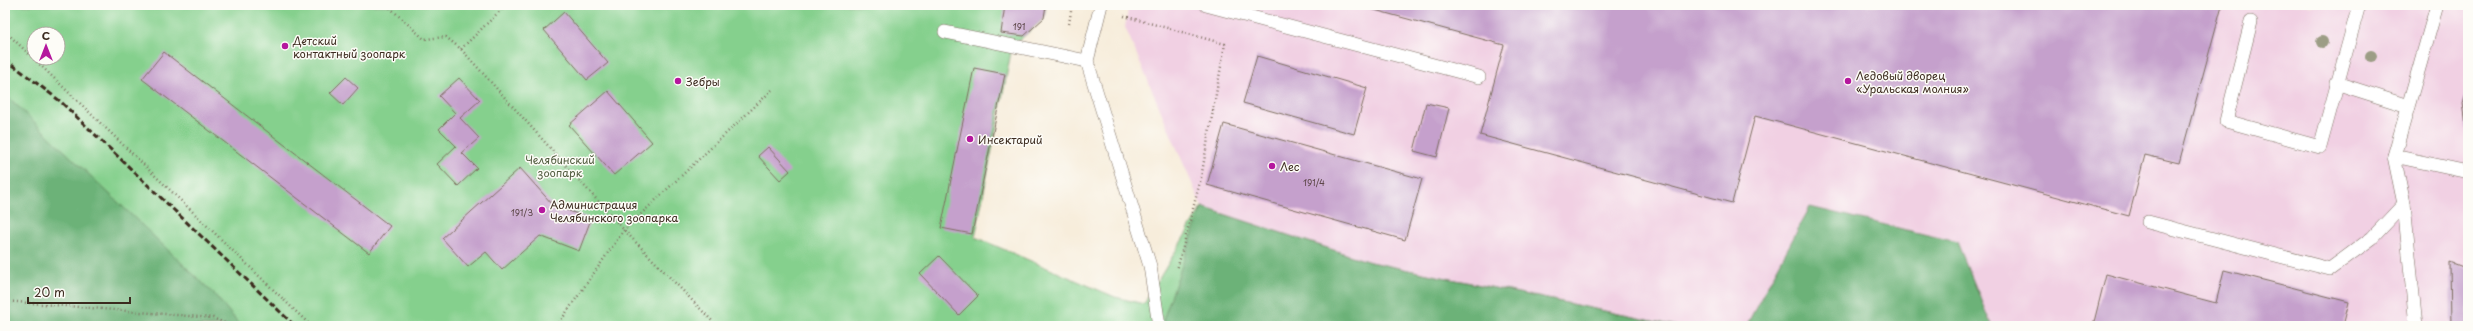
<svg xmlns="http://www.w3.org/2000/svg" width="2473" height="331" font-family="'Playpen Sans',sans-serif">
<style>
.built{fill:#f1d0e3}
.green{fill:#85d08d;stroke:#607d56;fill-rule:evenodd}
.forest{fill:#6cb278;stroke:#546e4b}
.building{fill:#c5a0cc}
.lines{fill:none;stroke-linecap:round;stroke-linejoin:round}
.lane-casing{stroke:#7d6e60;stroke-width:14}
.path{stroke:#7d6e60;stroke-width:2.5;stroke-dasharray:1 3;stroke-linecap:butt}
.lane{stroke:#fff;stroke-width:13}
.rail{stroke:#3b2a1e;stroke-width:3;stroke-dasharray:6 3;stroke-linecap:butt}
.tree{fill:#9c9d85}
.poi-dot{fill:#b5179e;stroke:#fdfcf7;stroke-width:1.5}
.labels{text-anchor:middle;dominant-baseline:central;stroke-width:3;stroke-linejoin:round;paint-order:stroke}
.number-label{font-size:9px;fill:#5e484a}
.poi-label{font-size:11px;fill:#3b2a1e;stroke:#fdfcf7;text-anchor:start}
.park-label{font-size:11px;fill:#515c3f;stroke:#fdfcf7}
</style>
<rect width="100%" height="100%" fill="#fdfcf7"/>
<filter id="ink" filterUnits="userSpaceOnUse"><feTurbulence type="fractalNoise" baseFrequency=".025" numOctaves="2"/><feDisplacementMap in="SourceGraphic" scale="8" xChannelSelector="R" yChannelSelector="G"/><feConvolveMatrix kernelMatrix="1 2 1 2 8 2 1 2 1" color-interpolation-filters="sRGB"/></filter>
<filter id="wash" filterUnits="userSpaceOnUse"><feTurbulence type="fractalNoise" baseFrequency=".012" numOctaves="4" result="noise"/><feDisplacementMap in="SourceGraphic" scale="16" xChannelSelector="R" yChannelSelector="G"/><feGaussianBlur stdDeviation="0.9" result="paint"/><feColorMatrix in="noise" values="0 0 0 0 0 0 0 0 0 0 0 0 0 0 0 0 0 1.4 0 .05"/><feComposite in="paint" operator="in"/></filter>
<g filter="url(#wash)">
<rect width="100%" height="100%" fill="#f7eddb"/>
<path class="built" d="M1129 5H2468V326H1992L1957 242 1811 208 1746 326H1676L1370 262 1202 207 1125 27Z"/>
<path class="green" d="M5 5H1046L1044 18 1012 47 975 237 1115 297 1144 304 1202 207 1370 262 1676 326H5ZM34 34H58V58H34Z"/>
<g class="forest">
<path d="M5 94 214 294 241 326H5Z"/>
<path d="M1202 207 1370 262 1676 326H1161Z"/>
<path d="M1810 207 1957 242 1992 326H1746Z"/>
</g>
<g id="blocks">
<g class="building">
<path d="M1005 5H1046L1044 18 1024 36 1001 33Z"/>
<path d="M1356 5H2222L2179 163 2145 155 2129 216 1755 116 1732 203 1480 135 1504 45Z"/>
<path d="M564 12 608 63 587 80 544 30Z"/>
<path d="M164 52 390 226 369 253 142 79Z"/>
<path d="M1257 56 1367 88 1354 134 1243 103Z"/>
<path d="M974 68 1005 74 972 234 941 228Z"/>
<path d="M346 77 358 88 343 105 330 93Z"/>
<path d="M459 78 480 100 460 118 479 138 462 153 477 168 458 186 437 164 456 146 439 129 455 113 439 96Z"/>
<path d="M2468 87V132H2467L2463 103Z"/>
<path d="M608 91 652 142 614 175 569 125Z"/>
<path d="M1426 103 1449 108 1437 157 1414 151Z"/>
<path d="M1224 124 1422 179 1405 240 1207 185Z"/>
<path d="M768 147 790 171 780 180 758 156Z"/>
<path d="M520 168 553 205 591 219 579 251 540 236 502 270 486 252 468 267 442 238Z"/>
<path d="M939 256 978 296 959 315 920 274Z"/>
<path d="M2450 262 2468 269V326H2451Z"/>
<path d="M2224 270 2349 302 2343 326H2093L2106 274 2216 303Z"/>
</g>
</g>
</g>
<g filter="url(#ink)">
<use href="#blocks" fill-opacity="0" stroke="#7d6e60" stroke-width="1"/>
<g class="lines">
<g class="lane-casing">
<g id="lane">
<path d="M1101 5 1087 61 1150 266 1159 326"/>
<path d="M1206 5 1479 77"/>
<path d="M2251 22 2226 121 2320 147 2359 5"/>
<path d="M945 32 1087 61"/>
<path d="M2336 83 2408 106"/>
<path d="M2394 156 2468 172"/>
<path d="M2148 222 2330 269 2372 238 2404 204"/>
<path d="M2416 326 2404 204 2394 156 2437 5"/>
</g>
</g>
<g class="path">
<path d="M387 5 424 39 446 37 461 49 624 230 717 326"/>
<path d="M1124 16 1225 44 1201 178 1177 270"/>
<path d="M1069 24 1072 5"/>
<path d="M5 31 311 326"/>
<path d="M461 49 506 5"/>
<path d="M5 301 213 318 231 326"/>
<path d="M557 326 624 230 772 90"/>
</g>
<use href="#lane" class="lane"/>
<path class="rail" d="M5 59 60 101 295 326"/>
</g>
<g class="tree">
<circle cx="2322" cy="42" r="6"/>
<circle cx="2371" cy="56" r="6"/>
</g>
</g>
<g class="poi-dot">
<circle cx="285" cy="46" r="4"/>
<circle cx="678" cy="81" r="4"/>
<circle cx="1848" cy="81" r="4"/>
<circle cx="970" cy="139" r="4"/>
<circle cx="1272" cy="166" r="4"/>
<circle cx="542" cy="210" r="4"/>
</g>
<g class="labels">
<g class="number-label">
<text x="1019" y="26">191</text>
<text x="1314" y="182">191/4</text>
<text x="522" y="212">191/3</text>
</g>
<g class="poi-label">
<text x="293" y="40">Детский<tspan x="293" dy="13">контактный зоопарк</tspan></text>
<text x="1856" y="75">Ледовый дворец<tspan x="1856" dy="13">«Уральская молния»</tspan></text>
<text x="686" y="81">Зебры</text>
<text x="978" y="139">Инсектарий</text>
<text x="1280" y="166">Лес</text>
<text x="550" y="204">Администрация<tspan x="550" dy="13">Челябинского зоопарка</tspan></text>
</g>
<g class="park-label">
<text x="560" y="159">Челябинский<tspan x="560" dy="13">зоопарк</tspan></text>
</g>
</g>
<rect width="2473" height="331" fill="none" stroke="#fdfcf7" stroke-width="20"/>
<g transform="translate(46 46)"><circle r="19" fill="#fdfcf7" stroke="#afa8a0"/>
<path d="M0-3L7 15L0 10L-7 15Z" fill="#b5179e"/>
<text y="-6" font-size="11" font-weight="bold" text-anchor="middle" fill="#3b2a1e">С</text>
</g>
<path d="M28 297v6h102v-6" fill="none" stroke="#3b2a1e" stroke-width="2"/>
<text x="34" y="297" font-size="12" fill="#3b2a1e" stroke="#fdfcf7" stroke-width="3" paint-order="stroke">20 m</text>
</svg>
